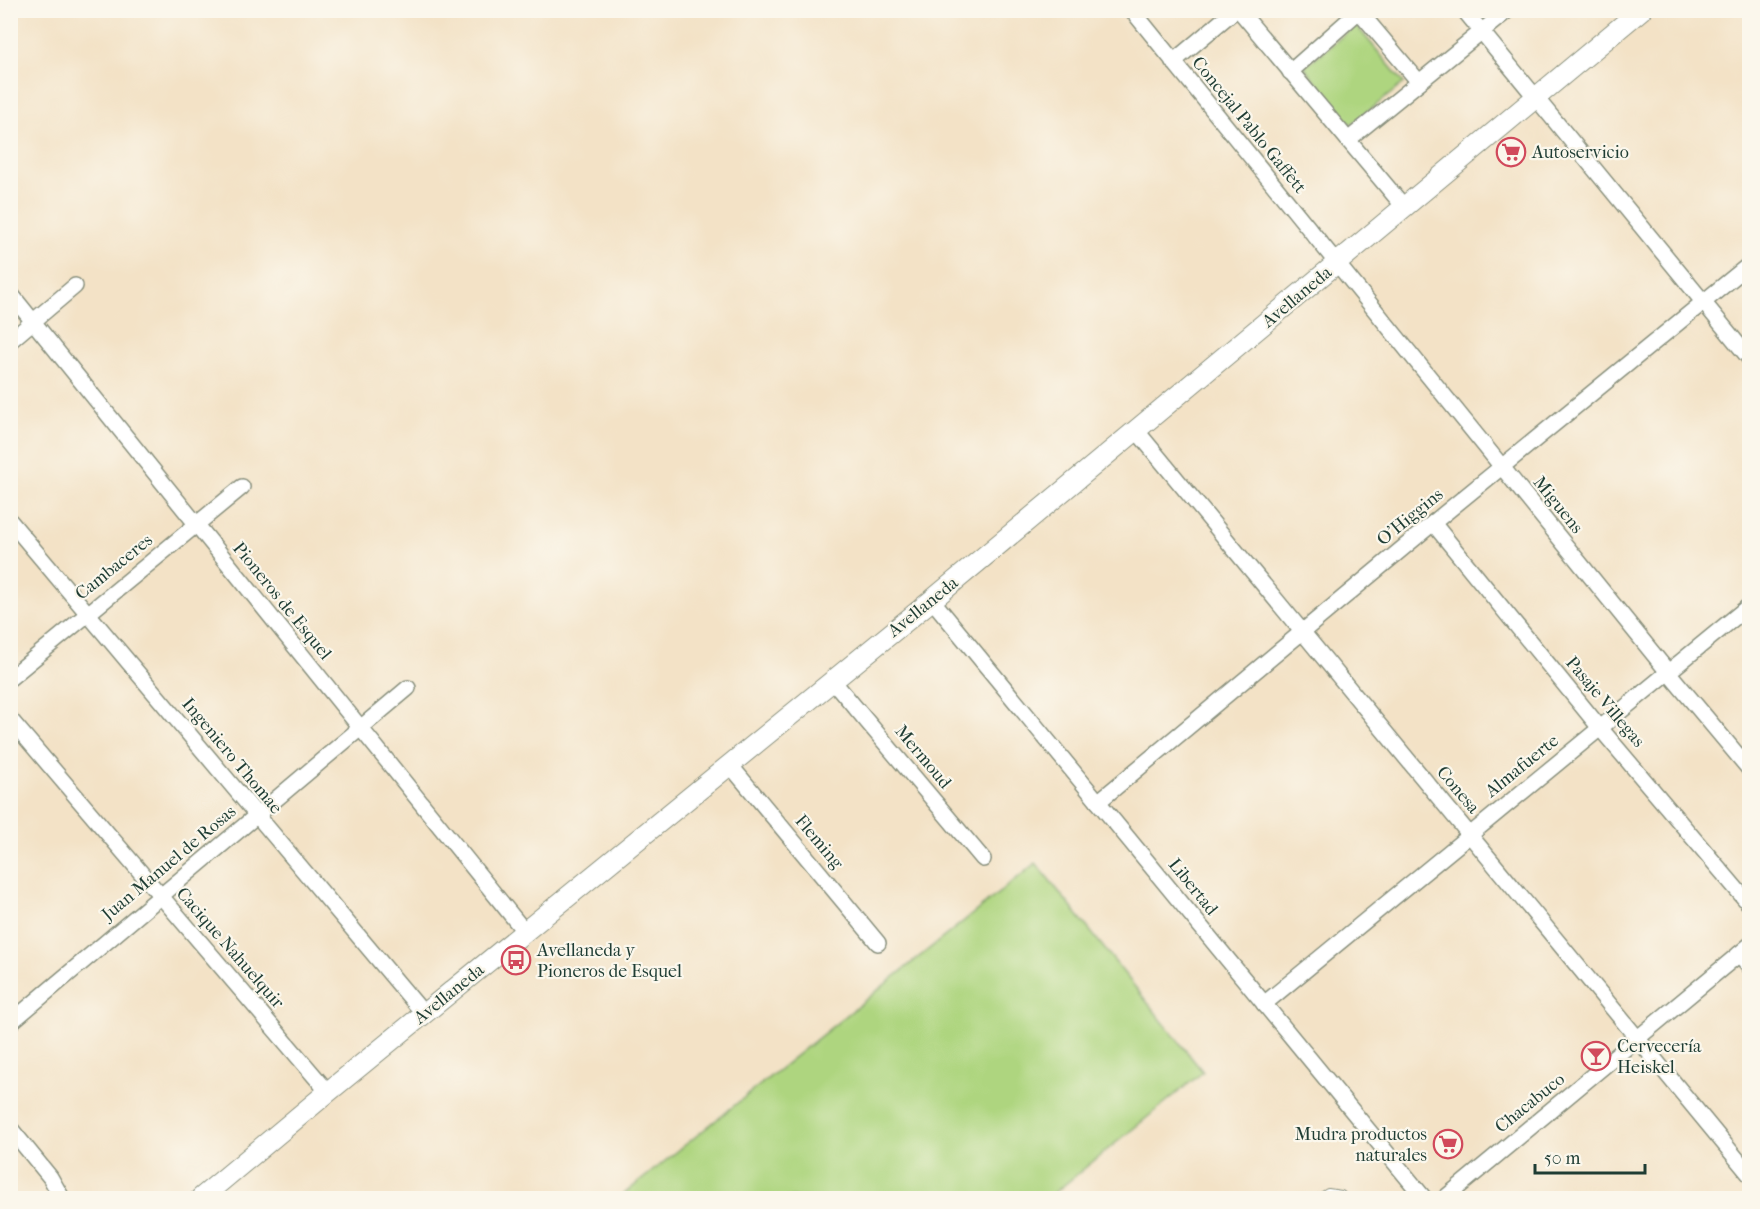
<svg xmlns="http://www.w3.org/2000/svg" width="1760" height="1209" font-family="'IM FELL French Canon',serif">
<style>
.green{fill:#aed57f;stroke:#66895a;stroke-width:1.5}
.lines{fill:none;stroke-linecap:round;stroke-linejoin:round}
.service-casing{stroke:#89907d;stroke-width:10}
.minor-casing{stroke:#89907d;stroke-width:18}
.tertiary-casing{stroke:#89907d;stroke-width:22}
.service{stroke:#fff;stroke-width:8}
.minor{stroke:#fff;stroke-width:15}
.tertiary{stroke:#fff;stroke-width:20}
.labels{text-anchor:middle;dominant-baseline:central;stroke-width:4.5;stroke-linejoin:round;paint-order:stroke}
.street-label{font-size:18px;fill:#1f3d34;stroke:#fbf7ec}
.poi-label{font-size:18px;fill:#1f3d34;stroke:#fbf7ec;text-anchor:start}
</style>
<rect width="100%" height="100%" fill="#fbf7ec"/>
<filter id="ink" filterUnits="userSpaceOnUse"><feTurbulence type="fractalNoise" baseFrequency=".0167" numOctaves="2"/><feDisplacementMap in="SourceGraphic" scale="12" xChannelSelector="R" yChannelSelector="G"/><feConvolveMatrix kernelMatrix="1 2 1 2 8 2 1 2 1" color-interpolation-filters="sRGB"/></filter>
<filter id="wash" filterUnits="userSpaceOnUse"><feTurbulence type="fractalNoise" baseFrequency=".008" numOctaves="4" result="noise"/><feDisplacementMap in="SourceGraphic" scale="24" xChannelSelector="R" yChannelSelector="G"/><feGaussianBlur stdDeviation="1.35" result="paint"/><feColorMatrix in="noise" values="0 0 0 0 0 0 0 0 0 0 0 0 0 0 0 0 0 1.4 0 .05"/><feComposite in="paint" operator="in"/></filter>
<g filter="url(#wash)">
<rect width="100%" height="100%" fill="#f3e2c6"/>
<g class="green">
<path d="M1356 25 1404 83 1351 125 1304 67Z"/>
<path d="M1036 863 1203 1072 1048 1198H619Z"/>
</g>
</g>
<g filter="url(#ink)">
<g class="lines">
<g class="service-casing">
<path id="service" d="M1320 1198 1328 1193 1341 1195 1344 1198"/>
</g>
<g class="minor-casing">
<g id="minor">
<path d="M1132 10 1668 672 1750 770"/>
<path d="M1239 10 1405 208"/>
<path d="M1464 10 1750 359"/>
<path d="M1173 62 1235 10"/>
<path d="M1290 72 1359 11 1419 82"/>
<path d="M1348 140 1508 10"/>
<path d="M10 293 525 932"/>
<path d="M10 341 75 286"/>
<path d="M1136 430 1750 1175"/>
<path d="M10 521 424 1014"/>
<path d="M1433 523 1600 728 1750 905"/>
<path d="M932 600 1424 1198"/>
<path d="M10 678 242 487"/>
<path d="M833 681 983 859"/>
<path d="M10 719 328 1092"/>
<path d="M730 765 878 943"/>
<path d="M1098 802 1433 523 1750 264"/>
<path d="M1739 954 1750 967"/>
<path d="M1264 1004 1750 605"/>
<path d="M10 1023 408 688"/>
<path d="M10 1128 50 1177 62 1198"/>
<path d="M1445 1198 1750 945"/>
</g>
</g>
<g class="tertiary-casing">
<path id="tertiary" d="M201 1198 328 1092 932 600 1641 10"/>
</g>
<use href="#service" class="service"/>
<use href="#minor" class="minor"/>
<use href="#tertiary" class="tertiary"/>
</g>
</g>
<defs>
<g id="supermarket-ring" transform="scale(1.5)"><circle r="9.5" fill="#fbf7ec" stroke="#d1495b" stroke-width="1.5"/><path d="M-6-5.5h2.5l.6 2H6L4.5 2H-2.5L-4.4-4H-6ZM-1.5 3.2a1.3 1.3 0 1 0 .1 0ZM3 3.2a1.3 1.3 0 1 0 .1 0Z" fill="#d1495b"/></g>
<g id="bus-ring" transform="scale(1.5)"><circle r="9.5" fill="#fbf7ec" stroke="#d1495b" stroke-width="1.5"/><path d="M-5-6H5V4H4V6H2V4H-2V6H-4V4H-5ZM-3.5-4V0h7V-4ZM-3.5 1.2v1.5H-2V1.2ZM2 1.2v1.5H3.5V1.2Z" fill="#d1495b"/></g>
<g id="bar-ring" transform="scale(1.5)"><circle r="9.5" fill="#fbf7ec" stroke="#d1495b" stroke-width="1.5"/><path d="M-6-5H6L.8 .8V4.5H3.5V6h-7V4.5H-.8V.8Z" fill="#d1495b"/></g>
</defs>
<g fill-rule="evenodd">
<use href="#supermarket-ring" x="1511" y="152"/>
<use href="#bus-ring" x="516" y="960"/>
<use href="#bar-ring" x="1596" y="1056"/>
<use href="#supermarket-ring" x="1448" y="1144"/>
</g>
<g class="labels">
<g class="street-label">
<text transform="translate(1249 125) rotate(51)">Concejal Pablo Gaffett</text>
<text transform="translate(1297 297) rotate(-40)">Avellaneda</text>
<text transform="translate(1558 505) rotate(51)">Miguens</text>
<text transform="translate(1410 517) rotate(-39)">O'Higgins</text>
<text transform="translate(114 567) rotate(-39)">Cambaceres</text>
<text transform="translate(282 601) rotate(51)">Pioneros de Esquel</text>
<text transform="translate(923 607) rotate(-39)">Avellaneda</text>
<text transform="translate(1605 702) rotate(50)">Pasaje Villegas</text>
<text transform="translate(232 756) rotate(50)">Ingeniero Thomae</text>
<text transform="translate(923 757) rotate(50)">Mermoud</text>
<text transform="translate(1522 766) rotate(-39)">Almafuerte</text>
<text transform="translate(1458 790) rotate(50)">Conesa</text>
<text transform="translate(819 842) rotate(50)">Fleming</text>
<text transform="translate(169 863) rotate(-40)">Juan Manuel de Rosas</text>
<text transform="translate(1193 887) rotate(51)">Libertad</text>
<text transform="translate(230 948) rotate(49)">Cacique Nahuelquir</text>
<text transform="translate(449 994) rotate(-39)">Avellaneda</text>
<text transform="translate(1530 1103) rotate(-39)">Chacabuco</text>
</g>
<g class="poi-label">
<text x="1532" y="152">Autoservicio</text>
<text x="537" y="950">Avellaneda y<tspan x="537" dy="21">Pioneros de Esquel</tspan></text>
<text x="1617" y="1046">Cervecería<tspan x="1617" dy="21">Heiskel</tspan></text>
<text x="1427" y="1134" text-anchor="end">Mudra productos<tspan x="1427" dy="21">naturales</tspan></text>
</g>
</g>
<rect width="1760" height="1209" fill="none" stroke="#fbf7ec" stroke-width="36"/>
<path d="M1535 1164v9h110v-9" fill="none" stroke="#1f3d34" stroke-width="3"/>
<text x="1544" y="1164" font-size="18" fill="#1f3d34" stroke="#fbf7ec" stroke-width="4.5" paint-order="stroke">50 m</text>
</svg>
